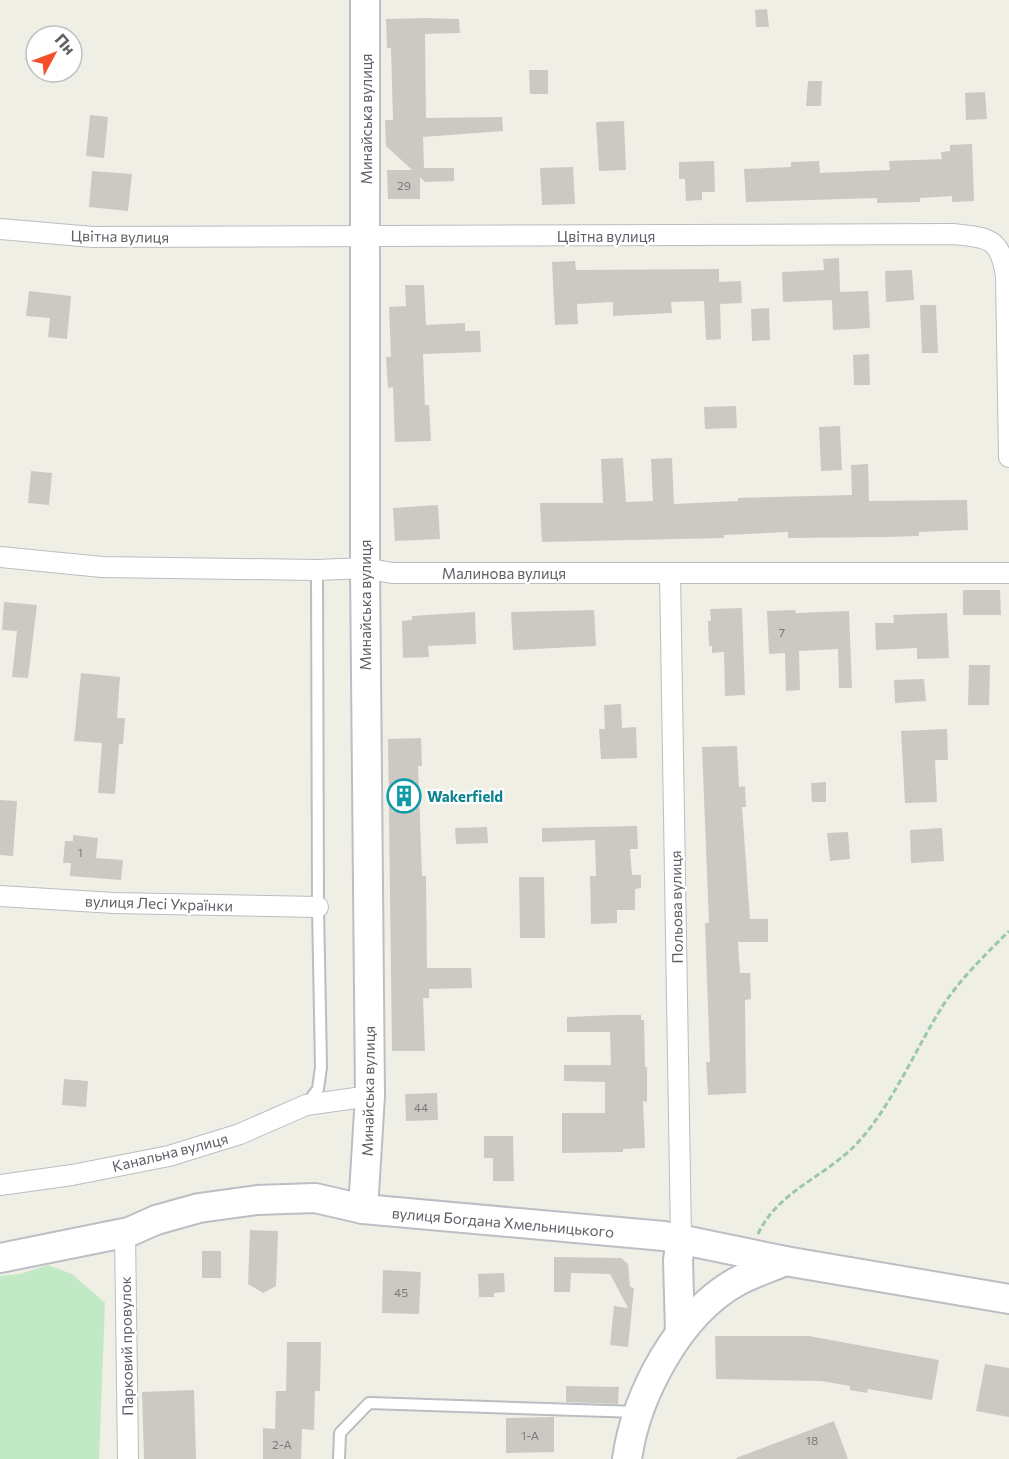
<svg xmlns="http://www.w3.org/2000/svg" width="1009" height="1459" font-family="Commissioner,sans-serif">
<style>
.green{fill:#c1e9c6}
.building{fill:#ccc9c3}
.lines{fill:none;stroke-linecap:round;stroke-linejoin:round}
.lane-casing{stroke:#babdc2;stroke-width:14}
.street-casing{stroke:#babdc2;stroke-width:22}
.secondary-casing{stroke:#bbbec4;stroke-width:32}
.path{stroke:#99c8ab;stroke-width:3;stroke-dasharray:6 3;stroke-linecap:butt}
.lane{stroke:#fff;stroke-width:10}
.street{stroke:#fff;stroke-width:20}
.secondary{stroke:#fff;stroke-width:28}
.labels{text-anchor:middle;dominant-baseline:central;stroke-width:4.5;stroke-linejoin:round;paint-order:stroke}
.number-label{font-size:12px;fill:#797b7e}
.street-label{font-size:15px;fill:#5d6167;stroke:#fff}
.culture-label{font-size:15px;font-weight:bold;fill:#0d838f;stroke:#fff;text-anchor:start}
</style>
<rect width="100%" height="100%" fill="#f0efe6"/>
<path class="green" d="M48 1265 72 1274 105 1303 99 1459H0V1276L20 1274Z"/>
<g class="building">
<path d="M767 9 769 27H756L755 10Z"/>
<path d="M425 18 459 19 460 33 425 34 426 118 502 117 503 131 423 137 424 168H454V181L425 182 420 177V199H388L387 170H412L386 146 385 120H393L391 48H387L386 19Z"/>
<path d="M529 70H548V94H530Z"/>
<path d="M808 81H822L821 106H806Z"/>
<path d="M985 92 987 119 966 120 965 93Z"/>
<path d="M90 115 108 117 104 158 86 156Z"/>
<path d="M624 121 626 170 599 171 596 122Z"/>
<path d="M972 144 974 201 952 202V196L920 198V202L877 203V198L746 202 744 169 791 167V162L819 161 820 173 890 170 889 161 942 159 941 152 950 151V145Z"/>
<path d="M714 161 715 192H702V200L686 201 685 179H679V162Z"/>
<path d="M573 167 575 204 542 205 540 168Z"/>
<path d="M92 171 132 174 128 211 89 207Z"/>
<path d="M839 258 840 292 868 291 870 328 833 330 832 300 783 302 782 272 824 270 823 259Z"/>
<path d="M575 261 576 270 719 269V282L741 281 742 303 720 304 721 339 706 340 704 301 671 302 672 313 613 316V302L577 304 578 324 555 325 552 262Z"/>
<path d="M912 270 914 300 886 302 885 271Z"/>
<path d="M405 285H424L426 325 465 323V331H480L481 352 423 354 425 405H429L431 441 395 442 393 387 388 388 386 357H391L389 307 406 306Z"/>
<path d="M29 291 71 296 67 339 48 337 50 318 26 316Z"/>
<path d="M920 305H936L938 353H922Z"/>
<path d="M769 308 770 340 752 341 751 309Z"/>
<path d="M869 354 870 385H854L853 355Z"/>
<path d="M736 406 737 428 705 429 704 407Z"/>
<path d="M840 426 842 470 821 471 819 427Z"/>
<path d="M623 458 626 502 653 501 651 459 672 458 674 504 738 501V498L852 495 851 465 868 464 869 501 967 500 968 530 919 532V536L888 537 788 538V532L724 535V538L542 542 540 503H603L601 459Z"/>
<path d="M31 471 52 473 49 505 28 503Z"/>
<path d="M438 505 440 539 395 541 393 508Z"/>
<path d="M963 590H1000L1001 615H963Z"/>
<path d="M4 602 37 605 28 678 12 677 17 631 2 630Z"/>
<path d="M742 608 745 695 725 696 724 652 712 653V646H709L708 621H711L710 609Z"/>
<path d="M594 610 596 646 513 650 511 612Z"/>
<path d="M795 610 796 613 849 611 852 688H839L838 649 799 651 800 690 786 691 785 653 769 654 767 611Z"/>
<path d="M475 612 476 644 428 646 429 657 403 658 402 621 412 620V616Z"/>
<path d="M947 613 949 658 917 659V648L876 650 875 623H894L893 615Z"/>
<path d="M969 665H990L989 705H968Z"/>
<path d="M81 673 120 677 117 718H125L123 744H119L115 794 98 793 102 743 74 741Z"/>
<path d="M924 679 926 701 895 703 894 680Z"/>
<path d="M621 704 622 728 636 727 637 758 601 759 599 729H605L604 705Z"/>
<path d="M947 729 948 760H935L937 802 905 803 901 731Z"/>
<path d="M421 738 422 766H418L422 876H426L427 968H471L472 988 429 989V998H423L425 1051H392L388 739Z"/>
<path d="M737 746 739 787 745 786 746 807H742L750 919H768V942H738L740 973H750L751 999 745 1000 746 1093 708 1095 706 1062H710L705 923H709L702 747Z"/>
<path d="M826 782V802H812L811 783Z"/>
<path d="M0 800 17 801 13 856 0 855Z"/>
<path d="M637 826 638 849H630L632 875H641V888L635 889V910H617V923L591 924 590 876H596L595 840 542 842V828Z"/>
<path d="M487 827 488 843 456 844 455 828Z"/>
<path d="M942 828 944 861 911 863 910 830Z"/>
<path d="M848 832 850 859 830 861 827 833Z"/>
<path d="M73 835 98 838 96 858 123 860 121 880 70 876 71 863H63L65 841H73Z"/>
<path d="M519 877H544L545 938H520Z"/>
<path d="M614 1015H641V1020H644L645 1067H647V1102L643 1101 645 1148 623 1149V1152L562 1153V1113H605V1082L564 1081V1065H611L610 1032H567V1017Z"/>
<path d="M64 1079 88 1081 86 1107 62 1105Z"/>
<path d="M437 1093 438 1120 406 1121 405 1094Z"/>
<path d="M484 1136H513L514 1181H493V1158H484Z"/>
<path d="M250 1230 278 1231 276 1286 263 1293 248 1284Z"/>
<rect x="202" y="1251" width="19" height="27"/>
<path d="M554 1257 621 1258 628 1264 630 1287 634 1288 628 1347 610 1345 614 1306 628 1308 610 1274 571 1273 570 1292H554Z"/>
<path d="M383 1270 421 1272 419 1314 382 1313Z"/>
<path d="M504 1273 505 1292 494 1293V1297H479L478 1274Z"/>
<path d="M715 1336H809L939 1360 932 1400 868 1389 867 1393 850 1390V1386L821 1381 716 1379Z"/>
<path d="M287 1342H321L320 1391H315L314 1430 302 1429 301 1459H263V1428L275 1429 276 1391H286Z"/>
<path d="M985 1364 1009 1368V1417L976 1411Z"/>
<path d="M566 1386 619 1387 618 1404 566 1402Z"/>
<path d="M194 1390 196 1459H144L142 1392Z"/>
<path d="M554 1417V1452L506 1453V1418Z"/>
<path d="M834 1421 848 1459H737L736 1458Z"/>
</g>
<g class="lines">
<g class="lane-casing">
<g id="lane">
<path d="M306 1105 318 1089 321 1067 318 907 317 570"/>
<path d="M339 1459 340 1433 369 1403 638 1412"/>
</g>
</g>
<g class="street-casing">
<g id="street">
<path d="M0 229 93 237 954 234C990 238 1000 238 1006 276L1009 457"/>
<path d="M0 557 102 567 317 570 365 568 392 573H1009"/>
<path d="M670 574 681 1239"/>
<path d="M0 896 114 903 318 907"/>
<path d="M0 1185 72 1175 169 1156 240 1134 306 1105 370 1096"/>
<path d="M125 1232 128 1459"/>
</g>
</g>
<g class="secondary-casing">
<g id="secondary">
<path d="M363 1209 370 1096 365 568V0"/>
<path d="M0 1258 129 1232 156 1220 199 1208 257 1200 315 1198 363 1209 664 1236 785 1261 1009 1299"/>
<path d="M680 1332 678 1260 681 1239"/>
<path d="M627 1459C636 1395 679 1313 738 1281 753 1273 769 1268 785 1261"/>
</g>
</g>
<path class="path" d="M758 1234C779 1189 829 1176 861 1139 894 1101 915 1050 942 1007 960 979 986 954 1009 931"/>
<use href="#lane" class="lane"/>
<use href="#street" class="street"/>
<use href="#secondary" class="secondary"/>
</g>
<defs>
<g id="building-ring" transform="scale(1.725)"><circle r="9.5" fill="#fff" stroke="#0f9aa8" stroke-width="1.5"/><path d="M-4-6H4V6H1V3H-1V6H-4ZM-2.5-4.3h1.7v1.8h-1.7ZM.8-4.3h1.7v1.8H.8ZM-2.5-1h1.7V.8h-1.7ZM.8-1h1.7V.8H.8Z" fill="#0f9aa8"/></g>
</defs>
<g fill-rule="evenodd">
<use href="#building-ring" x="404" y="796"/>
</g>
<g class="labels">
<g class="number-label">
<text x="404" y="185">29</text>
<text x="782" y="632">7</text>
<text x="80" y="852">1</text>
<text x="421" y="1107">44</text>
<text x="401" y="1292">45</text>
<text x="530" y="1435">1-А</text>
<text x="812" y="1440">18</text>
<text x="282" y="1444">2-А</text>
</g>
<g class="street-label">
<text transform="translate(366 119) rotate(-90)">Минайська вулиця</text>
<text transform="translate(120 236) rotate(1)">Цвітна вулиця</text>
<text x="606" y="236">Цвітна вулиця</text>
<text x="504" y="573">Малинова вулиця</text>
<text transform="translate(365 605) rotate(-90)">Минайська вулиця</text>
<text transform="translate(159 903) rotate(2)">вулиця Лесі Українки</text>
<text transform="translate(676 907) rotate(-91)">Польова вулиця</text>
<text transform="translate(368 1091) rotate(-89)">Минайська вулиця</text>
<text transform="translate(170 1152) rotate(-14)">Канальна вулиця</text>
<text transform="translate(503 1222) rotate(5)">вулиця Богдана Хмельницького</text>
<text transform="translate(126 1346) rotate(-91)">Парковий провулок</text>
</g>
<g class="culture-label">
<text x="427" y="796">Wakerfield</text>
</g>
</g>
<g transform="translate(54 54) rotate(49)"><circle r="28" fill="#ffffff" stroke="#bec0c2" stroke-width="1.5"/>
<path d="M0-4.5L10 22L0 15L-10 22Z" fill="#f3502a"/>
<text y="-9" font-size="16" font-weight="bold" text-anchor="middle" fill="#5d6167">Пн</text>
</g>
</svg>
